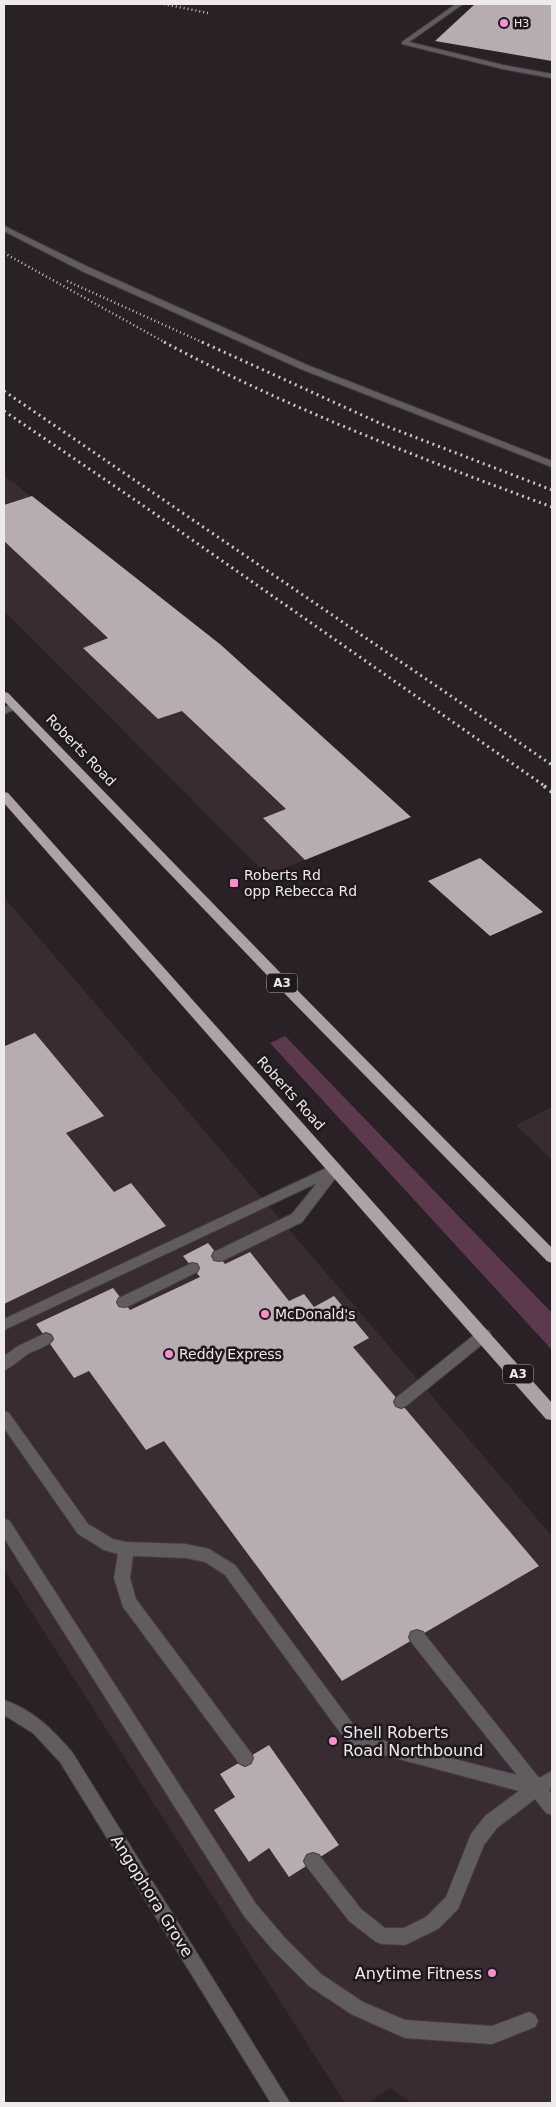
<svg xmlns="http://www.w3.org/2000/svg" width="556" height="2107" font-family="'DejaVu Sans',sans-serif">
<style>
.built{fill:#382b32}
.green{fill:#5d394d}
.building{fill:#b6acb1}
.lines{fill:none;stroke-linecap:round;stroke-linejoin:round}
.service-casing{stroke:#453d41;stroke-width:2}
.minor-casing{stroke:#453d41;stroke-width:2}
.trunk-casing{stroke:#453d41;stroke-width:1}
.service{fill:#615d5f;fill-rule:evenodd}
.minor{fill:#615d5f;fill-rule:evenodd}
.trunk{fill:#aca2a7;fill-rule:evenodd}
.rail-far2{stroke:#cac4c8;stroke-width:2.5;stroke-dasharray:1 3;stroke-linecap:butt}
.rail-far1{stroke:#cac4c8;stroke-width:3;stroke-dasharray:2 4;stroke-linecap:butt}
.rail{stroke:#cac4c8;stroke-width:4;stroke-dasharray:2.5 5;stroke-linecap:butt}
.poi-dot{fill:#f890cc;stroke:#1f181c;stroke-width:2}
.labels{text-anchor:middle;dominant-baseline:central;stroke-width:5;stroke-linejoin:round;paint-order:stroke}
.far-poi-label{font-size:11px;fill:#eee9ec;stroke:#1f181c;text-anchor:start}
.shield{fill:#1f181c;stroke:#b0aaae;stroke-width:1}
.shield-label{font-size:12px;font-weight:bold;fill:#eee9ec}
.street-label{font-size:14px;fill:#eee9ec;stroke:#1f181c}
.poi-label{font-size:14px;fill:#eee9ec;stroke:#1f181c;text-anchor:start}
.near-poi-label{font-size:16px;fill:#eee9ec;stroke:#1f181c;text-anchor:start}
.near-street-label{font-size:16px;fill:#eee9ec;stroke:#1f181c}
</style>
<rect width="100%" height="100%" fill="#292125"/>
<g class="built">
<path d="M4 475 221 645 411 817 267 875 4 611Z"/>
<path d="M4 897 552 1536V2103H412L390 2088 368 2103H345L4 1569Z"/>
<path d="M552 1107V1160L516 1125Z"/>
</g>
<path class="green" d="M285 1036 552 1313V1350L270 1043Z"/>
<g class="building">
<path d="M475 4H552V61L435 41Z"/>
<path d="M32 496 221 645 411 817 305 860 263 818 286 809 182 711 158 719 83 648 108 638 4 541V505Z"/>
<path d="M480 858 543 912 490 936 428 881Z"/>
<path d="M35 1033 104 1116 66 1133 114 1192 131 1183 166 1226 4 1304V1044L5 1046Z"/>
<path d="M208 1243 225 1264 250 1252 289 1301 304 1294 314 1307 334 1296 369 1338 353 1347 539 1566 342 1681 164 1441 146 1450 89 1371 74 1378 36 1324 113 1288 130 1310 200 1277 183 1256Z"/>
<path d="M269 1745 339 1845 289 1877 269 1848 249 1862 214 1810 235 1797 220 1774Z"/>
</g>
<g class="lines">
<g class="service-casing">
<g id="service">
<path d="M456 4H463L409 42 503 65 552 74V78L503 69 402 44V42Z"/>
<path d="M4 226 88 267 307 365 552 461V467L301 369 82 271 4 231Z"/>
<path d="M335 1164 340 1166 342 1169 340 1172 302 1222 224 1260 219 1261 214 1260 212 1256 214 1252 292 1214 317 1183 4 1330V1319Z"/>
<path d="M192 1263 197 1264 199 1268 197 1272 129 1306 124 1307 119 1306 117 1302 119 1298Z"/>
<path d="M484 1329 489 1331 491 1335 489 1339 406 1406 401 1408 396 1406 394 1402 396 1398 479 1331Z"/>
<path d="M46 1333 51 1335 53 1339C49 1347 36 1349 28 1354 20 1359 13 1367 4 1370V1356L18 1346Z"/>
<path d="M4 1411 9 1413 88 1524 113 1539 126 1542 186 1544 209 1549 235 1565 361 1735 517 1775 411 1642 409 1637 411 1632 417 1630 423 1632 539 1778 552 1771V1788L549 1790 552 1794V1815L546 1813 535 1799 497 1828 484 1845 458 1909 438 1929 405 1945 382 1944 376 1942 349 1921 307 1867 304 1861 307 1855 313 1853 319 1855 361 1909 385 1928H404L426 1917 446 1897 471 1834 485 1816 519 1791 350 1746 225 1575 205 1562 186 1558 133 1556 130 1578 136 1599 251 1753 253 1758 251 1763 245 1766 239 1763 123 1607 114 1578 118 1554 104 1550 78 1534 4 1428Z"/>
<path d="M4 1519 9 1520 256 1904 285 1938 321 1974 363 2002 405 2020 492 2026 529 2012 535 2015 538 2021 535 2027 492 2044 405 2038 351 2014 309 1986 273 1950 244 1916 4 1538Z"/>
</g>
</g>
<g class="minor-casing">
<g id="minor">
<path d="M15 704 20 707 4 714V707Z"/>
<path d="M4 1700C33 1710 52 1729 72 1752L290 2103H271L60 1762 33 1733 4 1715Z"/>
</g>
</g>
<g class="trunk-casing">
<g id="trunk">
<path d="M4 692 8 693 301 994 552 1248V1263L547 1261 291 1000 4 701Z"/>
<path d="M4 792 8 793 552 1403V1420L546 1419 4 803Z"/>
</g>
</g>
<use href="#service" class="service"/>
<use href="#minor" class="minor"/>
<use href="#trunk" class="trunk"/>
<g class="rail-far2">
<path d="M164 4 208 13"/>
<path d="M4 253 166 343"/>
<path d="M67 281 204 343"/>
</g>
<g class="rail-far1">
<path d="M164 342C289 409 420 458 552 507"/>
<path d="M202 342 386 426 552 490"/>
<path d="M4 391 552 765"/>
<path d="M4 411 138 502 546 787"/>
</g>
<path class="rail" d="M544 786 552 792"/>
</g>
<g class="poi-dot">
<circle cx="504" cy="23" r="5"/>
<rect x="229" y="878" width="10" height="10" rx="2.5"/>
<circle cx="265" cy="1314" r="5"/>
<circle cx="169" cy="1354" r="5"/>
<circle cx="333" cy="1741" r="5"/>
<circle cx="492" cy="1973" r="5"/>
</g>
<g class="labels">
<g class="far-poi-label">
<text x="514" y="23">H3</text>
</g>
<g class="shield">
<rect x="267" y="973.5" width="30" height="19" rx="4"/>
<rect x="503" y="1364.5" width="30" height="19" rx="4"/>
</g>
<g class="shield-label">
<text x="282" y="983">A3</text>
<text x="518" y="1374">A3</text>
</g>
<g class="street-label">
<text transform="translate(81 750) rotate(46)">Roberts Road</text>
<text transform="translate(291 1093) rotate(48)">Roberts Road</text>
</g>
<g class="poi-label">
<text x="244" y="875">Roberts Rd<tspan x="244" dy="16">opp Rebecca Rd</tspan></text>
<text x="275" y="1314">McDonald's</text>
<text x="179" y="1354">Reddy Express</text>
</g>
<g class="near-poi-label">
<text x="343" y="1732">Shell Roberts<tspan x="343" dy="18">Road Northbound</tspan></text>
<text x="482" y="1973" text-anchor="end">Anytime Fitness</text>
</g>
<g class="near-street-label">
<text transform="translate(152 1896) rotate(58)">Angophora Grove</text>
</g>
</g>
<rect width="556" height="2107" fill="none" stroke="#eee9ec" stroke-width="10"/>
</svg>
